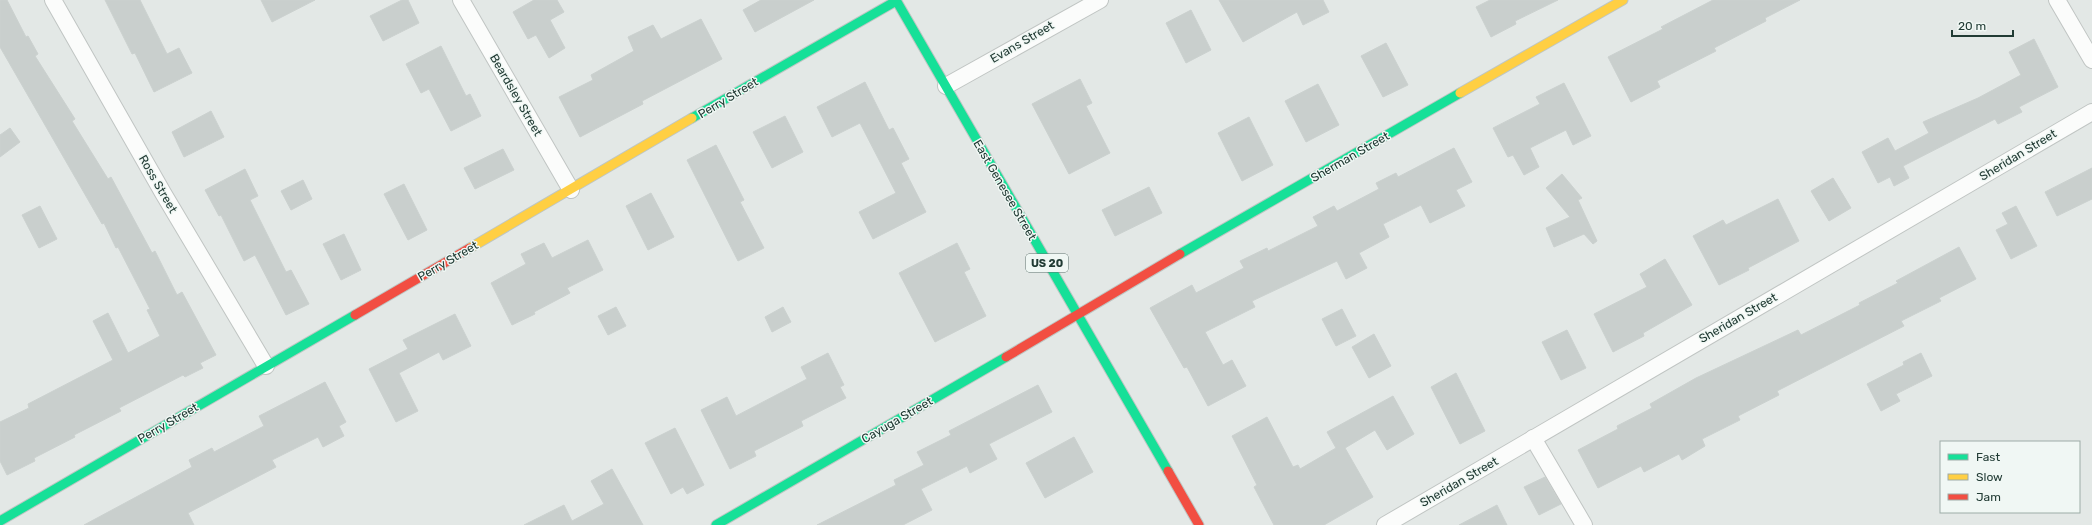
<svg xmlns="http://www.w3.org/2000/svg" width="2092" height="525" font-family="Rubik,sans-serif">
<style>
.building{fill:#c9cfcd;stroke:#cbd1cf}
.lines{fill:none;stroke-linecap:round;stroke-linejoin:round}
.street-casing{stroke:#c0c5c3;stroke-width:18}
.fast-casing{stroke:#bec6c3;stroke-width:11}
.slow-casing{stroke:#bec6c3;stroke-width:11}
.jam-casing{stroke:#bec6c3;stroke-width:11}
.street{stroke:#fbfcfb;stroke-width:16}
.fast{stroke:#16e098;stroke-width:9}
.slow{stroke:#ffcf43;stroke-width:9}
.jam{stroke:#f24e42;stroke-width:9}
.labels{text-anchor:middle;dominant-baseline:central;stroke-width:3;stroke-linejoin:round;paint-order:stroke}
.shield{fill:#f0f7f4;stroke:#5f736e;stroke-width:1}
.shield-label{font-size:11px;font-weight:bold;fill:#213b34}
.street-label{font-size:12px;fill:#213b34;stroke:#f0f7f4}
</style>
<rect width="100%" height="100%" fill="#e3e8e6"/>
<g class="building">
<path d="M0 0H7L26 37 28 36 38 54 35 56 75 119 72 121 108 179 111 177 152 253 155 251 177 295 182 292 216 355 200 363 203 368 185 377 183 375 119 408 121 411 74 435 75 437 34 458 35 461 7 475 0 461V422L29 408 28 404 113 360 93 321 108 313 128 353 160 336 147 310 150 309 118 247 116 248 104 223 102 224 0 47Z"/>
<path d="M105 0H140L167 54 179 48 192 73 154 92 135 53 132 54Z"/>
<path d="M261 0H315L272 22Z"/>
<path d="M402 0H408L419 23 383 41 370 16Z"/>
<path d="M534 0H557L564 12 550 20 565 48 549 58 536 35 528 39 513 12Z"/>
<path d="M761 0H814L755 32 743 10Z"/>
<path d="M1219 0H1323L1329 12 1303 25 1297 12 1243 42Z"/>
<path d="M1490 0H1558L1515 21 1516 24 1491 37 1476 7Z"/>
<path d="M1713 0H1800L1765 18 1766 21 1714 48 1716 51 1657 81 1660 87 1631 102 1608 57 1663 29 1661 27Z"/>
<path d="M1191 10 1211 50 1186 63 1166 23Z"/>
<path d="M701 19 722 59 642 101 643 104 580 137 559 97 593 80 591 75 634 51 628 37 653 25 661 39Z"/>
<path d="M2034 39 2058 87 2019 107 2022 112 1998 124 1995 119 1903 166 1909 178 1894 186 1890 177 1878 183 1862 152 1888 138 1895 151 1929 133 1923 122 1978 98 2021 75 2009 52Z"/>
<path d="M1386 43 1408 85 1383 97 1361 56Z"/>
<path d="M441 46 466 96 470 94 481 116 451 131 429 89 421 93 406 64Z"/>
<path d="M1080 79 1092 103 1086 106 1110 153 1069 174 1032 104Z"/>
<path d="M865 82 889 130 893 128 909 159 901 163 926 212 873 239 859 212 896 193 860 123 832 137 817 107Z"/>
<path d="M1564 83 1591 136 1573 145 1566 130 1530 148 1539 167 1524 175 1513 155 1508 157 1493 128 1540 104 1536 97Z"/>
<path d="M1318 84 1339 125 1306 142 1285 101Z"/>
<path d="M211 111 224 137 184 157 172 132Z"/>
<path d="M785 116 803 152 772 168 753 132Z"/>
<path d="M1249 117 1273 165 1242 181 1218 133Z"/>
<path d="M10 128 20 142 0 157V135Z"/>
<path d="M716 145 744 200 740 202 764 248 738 261 687 160Z"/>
<path d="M1454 148 1472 182 1456 190 1465 206 1430 223 1421 205 1383 224 1389 237 1359 253 1367 268 1346 279 1337 261 1252 301 1255 307 1205 332 1223 365 1232 360 1246 386 1208 406 1187 367 1184 368 1150 308 1192 285 1196 293 1244 268 1240 261 1267 248 1268 251 1318 226 1313 217 1334 206 1337 211 1379 189 1376 183 1396 173 1398 177Z"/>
<path d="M503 149 514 170 475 189 464 168Z"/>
<path d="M2092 168V199L2057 216 2045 192Z"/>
<path d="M245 169 258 196 250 200 286 272 291 270 309 304 286 315 255 255 244 261 221 215 219 216 205 190Z"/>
<path d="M1562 174 1582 198 1578 200 1597 241 1593 244 1584 234 1554 247 1546 228 1570 217 1546 188Z"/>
<path d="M1833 178 1851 208 1829 221 1811 191Z"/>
<path d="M303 180 312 199 291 210 281 191Z"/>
<path d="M404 184 427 230 408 240 384 194Z"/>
<path d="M1149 187 1162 213 1115 236 1102 210Z"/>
<path d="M651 193 674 237 648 250 626 206Z"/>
<path d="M1778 199 1799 241 1748 268 1749 270 1719 285 1693 236 1723 220 1726 225Z"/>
<path d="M40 206 57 239 39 248 22 215Z"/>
<path d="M2016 206 2037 246 2011 259 1996 230 2008 224 2002 213Z"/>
<path d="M344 234 361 270 341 280 323 244Z"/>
<path d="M588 240 603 270 567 288 570 293 534 312 535 314 512 325 491 283 526 264 521 254 544 243 552 258Z"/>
<path d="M957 243 970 269 964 272 986 316 935 342 899 273Z"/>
<path d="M1959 247 1976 279 1939 298 1941 301 1901 321 1904 326 1777 391 1779 395 1738 416 1740 420 1702 439 1705 446 1682 460 1679 454 1644 472 1641 466 1598 488 1578 450 1618 429 1617 426 1652 408 1650 404 1696 378 1798 330 1801 335 1860 305 1859 303 1898 283 1896 281Z"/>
<path d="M1665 259 1692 305 1643 333 1644 336 1613 352 1594 314 1647 287 1640 274Z"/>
<path d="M616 307 626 326 608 335 598 316Z"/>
<path d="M783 307 791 322 772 332 765 317Z"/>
<path d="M1342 309 1356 336 1336 346 1322 319Z"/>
<path d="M455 314 471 346 443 360 439 352 399 373 418 411 396 422 369 369 408 349 403 340Z"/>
<path d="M1567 330 1586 368 1561 380 1542 342Z"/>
<path d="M1374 334 1391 366 1369 378 1352 347Z"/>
<path d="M828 353 844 385 840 387 846 398 801 421 803 426 754 451 756 456 730 469 701 410 727 397 736 416 807 379 801 367Z"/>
<path d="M1921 353 1932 376 1896 394 1900 401 1881 411 1867 384 1904 365 1903 362Z"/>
<path d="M1456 373 1485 431 1460 444 1431 387Z"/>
<path d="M325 382 346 422 339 426 344 436 323 447 318 437 272 460 276 467 188 513 194 525H84L192 467 189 460 212 448 214 452 264 426 259 416Z"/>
<path d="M1038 385 1052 412 989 444 997 459 970 473 967 466 921 489 932 510 903 525H817L896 485 894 480 924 465 917 452 951 435 949 431Z"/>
<path d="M1393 396 1414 434 1387 450 1375 430 1345 448 1373 497 1324 525H1274L1254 487 1257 485 1232 436 1267 417 1293 467 1298 465 1300 469 1336 448 1327 432Z"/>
<path d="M675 428 704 485 687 494 683 487 671 494 645 443Z"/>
<path d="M1074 437 1093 472 1045 498 1026 463Z"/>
<path d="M612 469 643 525H524L564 505 572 521 604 504 591 481Z"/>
<path d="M1545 477 1561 504 1539 515 1524 487Z"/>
<path d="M1497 505 1507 525H1459Z"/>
</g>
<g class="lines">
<g class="street-casing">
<g id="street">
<path d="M53 0 163 193 266 366"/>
<path d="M461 0 571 190"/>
<path d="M2057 0 2092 60"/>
<path d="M946 86 1100 0"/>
<path d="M1533 438 1584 525"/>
<path d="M1385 525 2092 112"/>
</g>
</g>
<g class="fast-casing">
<g id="fast">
<path d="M896 0 1168 471"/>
<path d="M692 118 896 1"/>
<path d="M1180 254 1460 93"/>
<path d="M0 521 355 315"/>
<path d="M716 525 1006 357"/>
</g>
</g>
<g class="slow-casing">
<g id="slow">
<path d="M1460 93 1623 0"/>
<path d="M470 248 692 118"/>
</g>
</g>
<g class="jam-casing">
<g id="jam">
<path d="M355 315 470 248"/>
<path d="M1006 357 1180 254"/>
<path d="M1168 471 1199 525"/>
</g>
</g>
<use href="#street" class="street"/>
<use href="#fast" class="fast"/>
<use href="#slow" class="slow"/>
<use href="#jam" class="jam"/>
</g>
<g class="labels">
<rect class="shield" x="1026" y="254" width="42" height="18" rx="3"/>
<g class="shield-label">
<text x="1047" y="263">US 20</text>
</g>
<g class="street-label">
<text transform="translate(1022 42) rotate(-30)">Evans Street</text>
<text transform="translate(516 95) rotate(60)">Beardsley Street</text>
<text transform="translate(728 98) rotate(-31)">Perry Street</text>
<text transform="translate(2018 155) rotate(-31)">Sheridan Street</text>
<text transform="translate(1350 157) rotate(-30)">Sherman Street</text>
<text transform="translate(158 184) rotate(60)">Ross Street</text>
<text transform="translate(1005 190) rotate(60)">East Genesee Street</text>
<text transform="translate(448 261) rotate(-30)">Perry Street</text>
<text transform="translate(1738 318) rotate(-30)">Sheridan Street</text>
<text transform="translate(897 420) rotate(-30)">Cayuga Street</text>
<text transform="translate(168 423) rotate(-30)">Perry Street</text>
<text transform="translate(1459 482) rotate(-30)">Sheridan Street</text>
</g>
</g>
<rect x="1940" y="441" width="140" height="72" fill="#f0f7f4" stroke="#9daca7"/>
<rect x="1948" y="454" width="20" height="6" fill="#16e098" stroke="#9daca7"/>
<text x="1976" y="461" font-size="12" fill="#213b34">Fast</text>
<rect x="1948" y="474" width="20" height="6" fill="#ffcf43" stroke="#9daca7"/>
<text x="1976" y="481" font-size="12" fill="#213b34">Slow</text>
<rect x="1948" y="494" width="20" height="6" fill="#f24e42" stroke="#9daca7"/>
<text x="1976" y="501" font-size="12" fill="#213b34">Jam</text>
<path d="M1952 30v6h61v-6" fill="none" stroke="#213b34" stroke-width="2"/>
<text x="1958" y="30" font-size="12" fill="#213b34" stroke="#f0f7f4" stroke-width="3" paint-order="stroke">20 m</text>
</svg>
